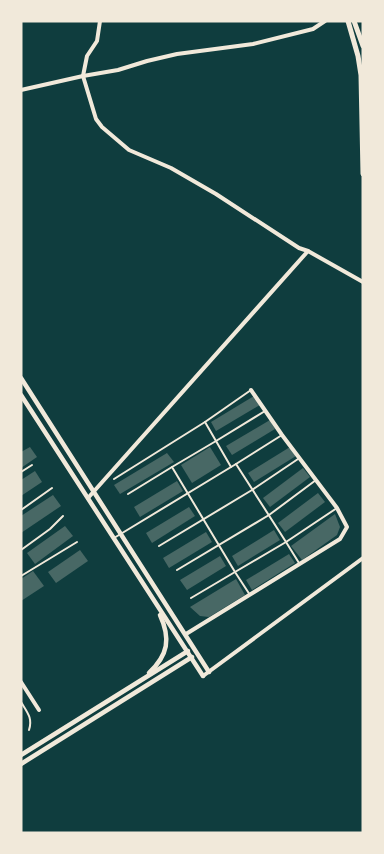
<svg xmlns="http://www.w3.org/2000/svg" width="384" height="854" font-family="Jost,sans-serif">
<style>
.building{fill:#486865}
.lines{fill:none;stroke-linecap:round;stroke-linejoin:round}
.service{stroke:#f1e9da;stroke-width:2}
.minor{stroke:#f1e9da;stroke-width:4}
.tertiary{stroke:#f1e9da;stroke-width:4.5}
.secondary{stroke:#f1e9da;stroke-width:5}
</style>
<rect width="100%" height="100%" fill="#0f3d3e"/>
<g class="building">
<path d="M254 396 260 405 216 431 211 422Z"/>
<path d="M270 420 275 429 232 455 226 446Z"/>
<path d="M30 447 37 457 21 468V452Z"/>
<path d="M210 447 221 465 192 483 181 465Z"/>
<path d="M290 447 296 456 254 482 248 473Z"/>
<path d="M167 453 174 462 120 494 114 485Z"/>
<path d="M303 468 310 477 270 507 263 498Z"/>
<path d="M35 471 42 482 21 496V480Z"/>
<path d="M177 481 183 491 140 517 134 507Z"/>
<path d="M318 493 325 502 285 532 278 523Z"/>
<path d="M53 495 61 506 21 533V516Z"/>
<path d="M189 507 195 516 152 543 146 533Z"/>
<path d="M335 514 340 527 337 535 302 560 291 546Z"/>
<path d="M65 526 73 536 35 564 27 553Z"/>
<path d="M274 530 280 540 238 566 232 556Z"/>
<path d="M206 532 212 542 169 568 163 558Z"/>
<path d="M80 550 88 561 56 583 48 572Z"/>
<path d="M289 554 295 563 252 590 246 580Z"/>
<path d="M220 556 226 566 187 590 180 580Z"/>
<path d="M33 571 44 586 21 601V579Z"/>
<path d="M236 579 245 595 209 617 200 616 190 607Z"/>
</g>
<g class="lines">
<g class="service">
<path d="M251 390 205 422 216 441 265 411"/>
<path d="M236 464 282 435"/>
<path d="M21 472 32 465"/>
<path d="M114 479 205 422"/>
<path d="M128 494 172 467"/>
<path d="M21 510 52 488"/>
<path d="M114 538 236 464 286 542 235 572 250 595"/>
<path d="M159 546 252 490 298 459"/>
<path d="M21 550 50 529 63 516"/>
<path d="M299 563 286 542 337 508"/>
<path d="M177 570 269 515 316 480"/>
<path d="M21 576 77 542"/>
<path d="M191 598 235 572 172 467 216 441 231 467"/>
<path d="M21 702C27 712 33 718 29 730"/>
</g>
<g class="minor">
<path d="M100 21 97 41 87 56 83 76 96 119 102 127 129 150 171 168 216 194 299 248 308 251 363 282"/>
<path d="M21 90 83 76 118 70 147 61 177 54 253 44 313 29 325 21"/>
<path d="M88 498 308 251"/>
<path d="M186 634 340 539 347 527 337 508 282 435 251 390"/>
<path d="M203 676 363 558"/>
<path d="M21 682 39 710"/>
</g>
<g class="tertiary">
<path d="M21 378 209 672"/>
<path d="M21 395 203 676"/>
<path d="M149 673C168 655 171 639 160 615"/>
<path d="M21 755 188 651"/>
<path d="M21 764 192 657"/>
</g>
<g class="secondary">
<path d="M348 21 358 56 361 75 363 174"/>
<path d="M354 21 363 46"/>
</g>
</g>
<rect width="384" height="854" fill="none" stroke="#f1e9da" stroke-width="45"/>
</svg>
